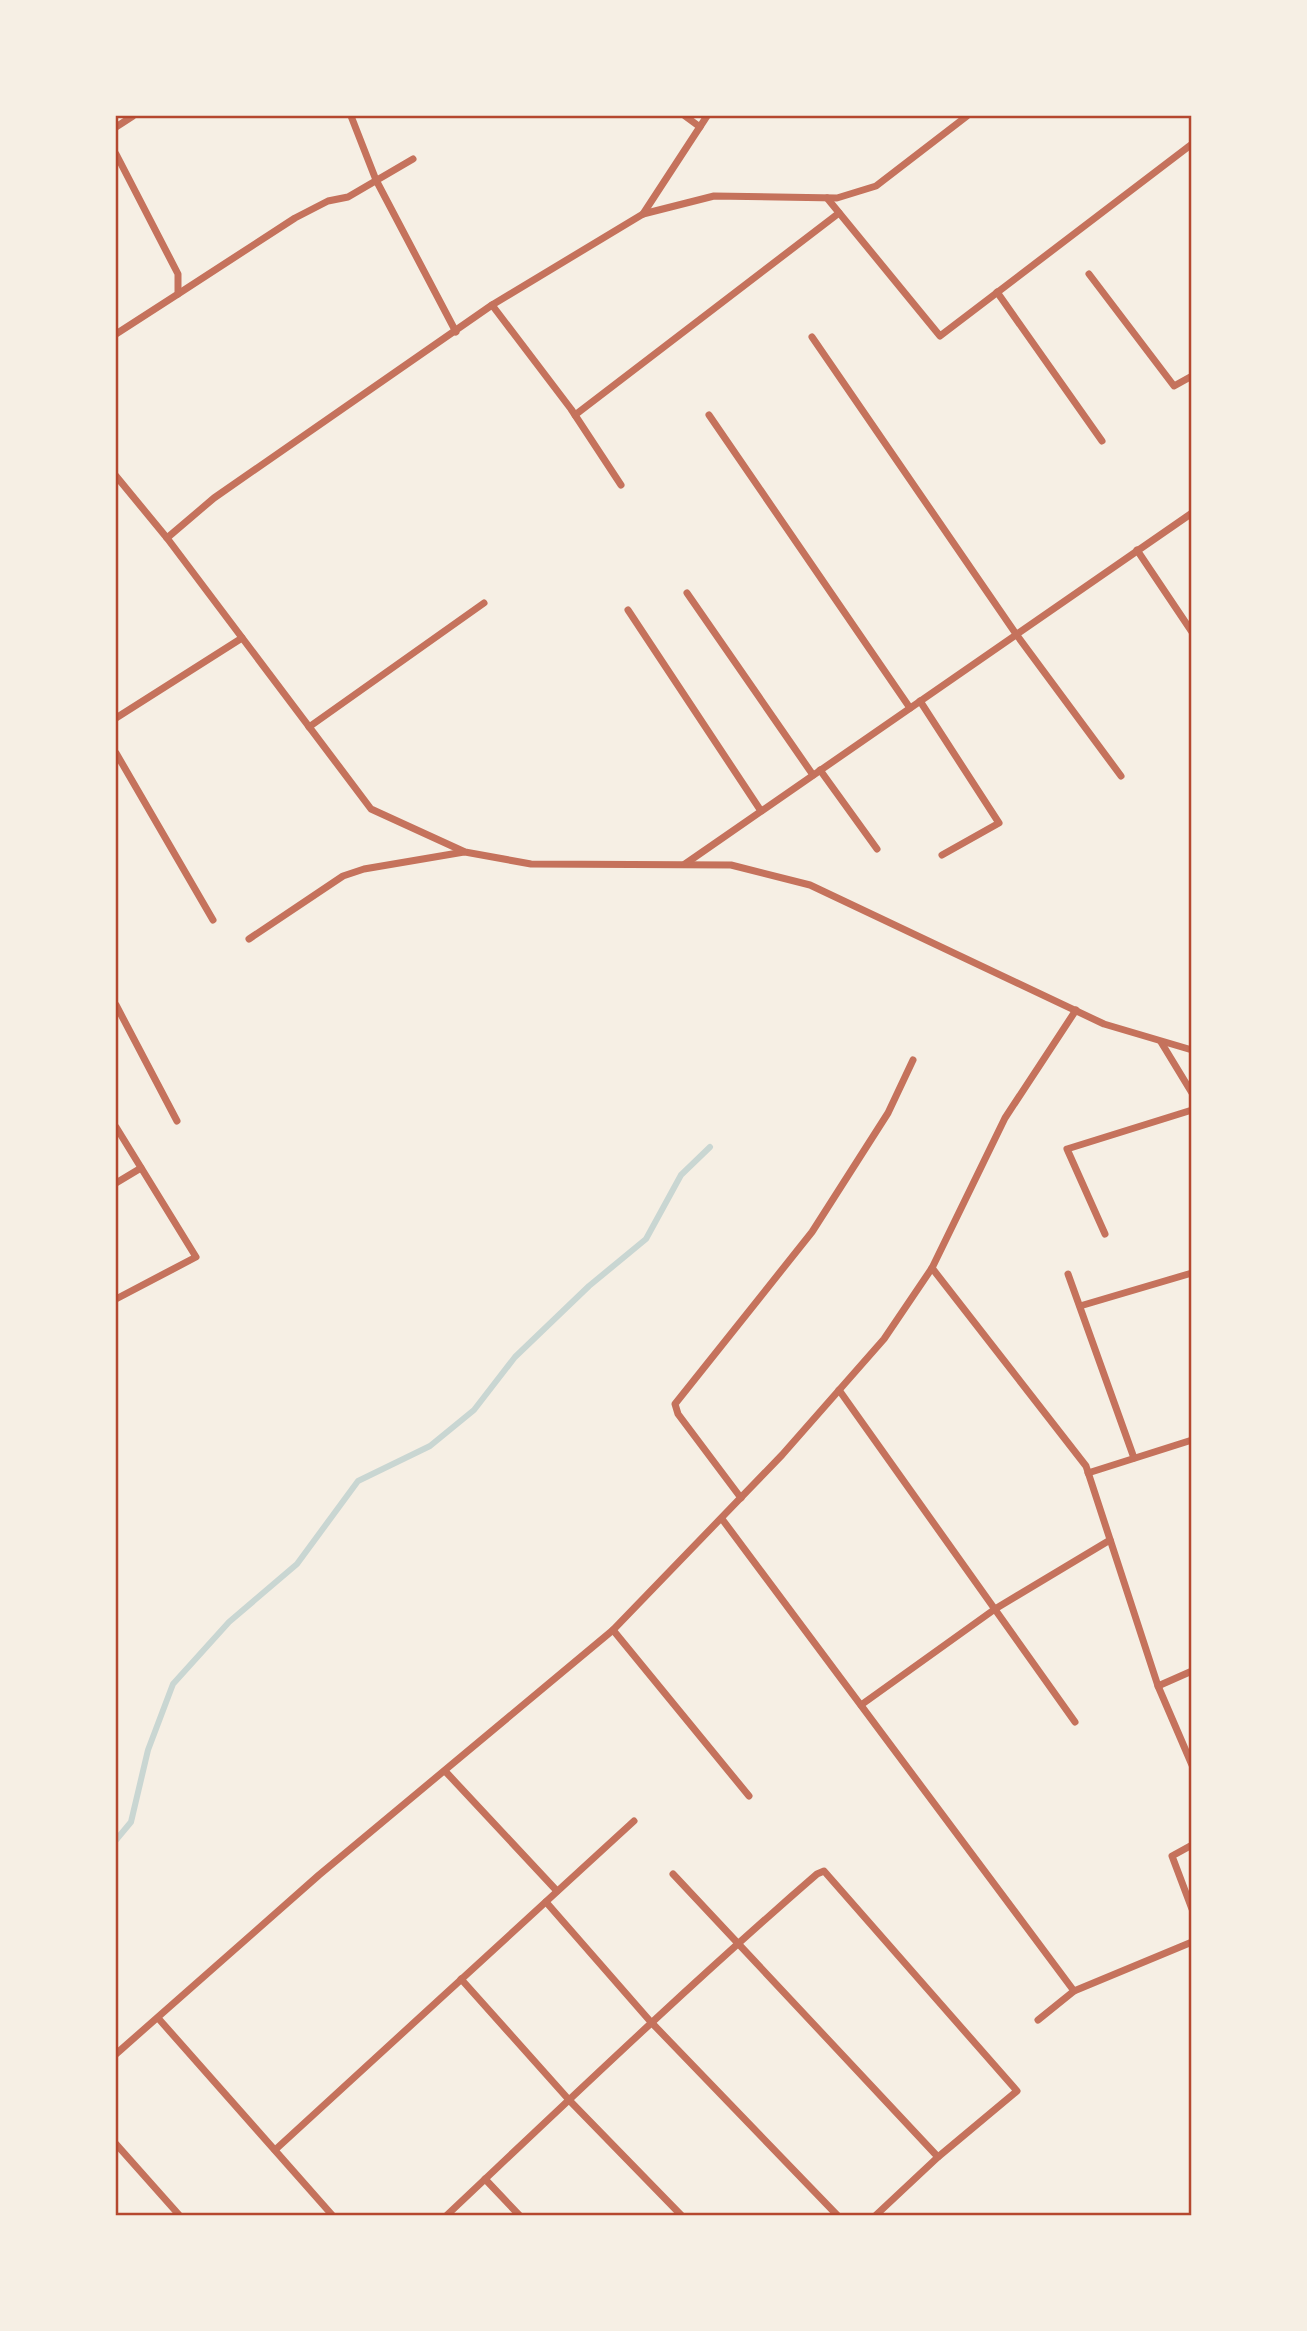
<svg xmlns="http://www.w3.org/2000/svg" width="1307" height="2331" font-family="'Sofia Sans Condensed',sans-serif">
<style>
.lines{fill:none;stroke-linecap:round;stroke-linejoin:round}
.stream{stroke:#c9d6d2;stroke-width:6}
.minor{stroke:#c5725c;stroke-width:7}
.neatline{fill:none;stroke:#b5482f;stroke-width:2.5}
</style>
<rect width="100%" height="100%" fill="#f6efe4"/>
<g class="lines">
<path class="stream" d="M116 1840 131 1822 148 1750 173 1684 229 1622 297 1564 358 1481 430 1446 474 1410 515 1357 589 1286 646 1239 681 1175 710 1147"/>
<g class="minor">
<path d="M351 116 376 180 456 332"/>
<path d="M685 116 700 127"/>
<path d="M116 127 133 116"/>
<path d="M116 154 178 274V294L116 334"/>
<path d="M827 198 940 336 1192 144"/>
<path d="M643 214 707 116"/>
<path d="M1089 274 1174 386 1192 376"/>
<path d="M997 292 1102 441"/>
<path d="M178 294 295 218 328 201 348 197 413 159"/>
<path d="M492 305 571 409 621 485"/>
<path d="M812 337 1016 634 1121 776"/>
<path d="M575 415 839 213"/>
<path d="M709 415 910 708"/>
<path d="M116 476 167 538 371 809 465 852 531 864 731 865 810 885 1104 1024 1192 1050"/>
<path d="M167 538 214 498 492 305 643 214 714 196 837 198 876 186 967 116"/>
<path d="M1137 550 1192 632"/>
<path d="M687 593 813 775"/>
<path d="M628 610 761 811"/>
<path d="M920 701 999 823 942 855"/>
<path d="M116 718 242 638"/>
<path d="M309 727 484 603"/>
<path d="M116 753 213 920"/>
<path d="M820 770 877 849"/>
<path d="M685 864 1192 513"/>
<path d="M249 939 343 876 364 869 464 852"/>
<path d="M116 1005 177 1121"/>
<path d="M1161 1042 1192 1093"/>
<path d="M116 1127 196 1257 116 1299"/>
<path d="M116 1183 141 1168"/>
<path d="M1105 1234 1067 1149 1192 1110"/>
<path d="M932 1268 1086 1466 1158 1686 1192 1765"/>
<path d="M1068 1274 1134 1458"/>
<path d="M1080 1306 1192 1273"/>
<path d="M839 1390 1075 1722"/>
<path d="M1088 1473 1192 1440"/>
<path d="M741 1498 678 1414 675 1404 812 1232 888 1113 913 1060"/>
<path d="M722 1519 1074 1991"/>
<path d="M613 1630 749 1796"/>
<path d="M1158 1686 1192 1671"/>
<path d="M861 1705 995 1609 1110 1540"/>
<path d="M445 1771 557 1891"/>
<path d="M1192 1845 1172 1856 1192 1909"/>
<path d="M673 1874 938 2157"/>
<path d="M546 1902 650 2021 838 2216"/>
<path d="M461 1979 570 2101 682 2216"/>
<path d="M158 2018 333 2216"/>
<path d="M1038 2020 1074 1991 1192 1942"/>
<path d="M116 2054 319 1875 613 1630 782 1455 884 1339 932 1268 1005 1118 1076 1010"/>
<path d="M116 2144 180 2216"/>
<path d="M275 2150 634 1821"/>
<path d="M485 2179 520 2216"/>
<path d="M446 2216C569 2100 690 1984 817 1874L824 1871 1017 2091 938 2157 875 2216"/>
</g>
</g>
<rect width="1307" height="2331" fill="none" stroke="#f6efe4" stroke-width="234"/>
<rect x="117" y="117" width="1073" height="2097" class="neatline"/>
</svg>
